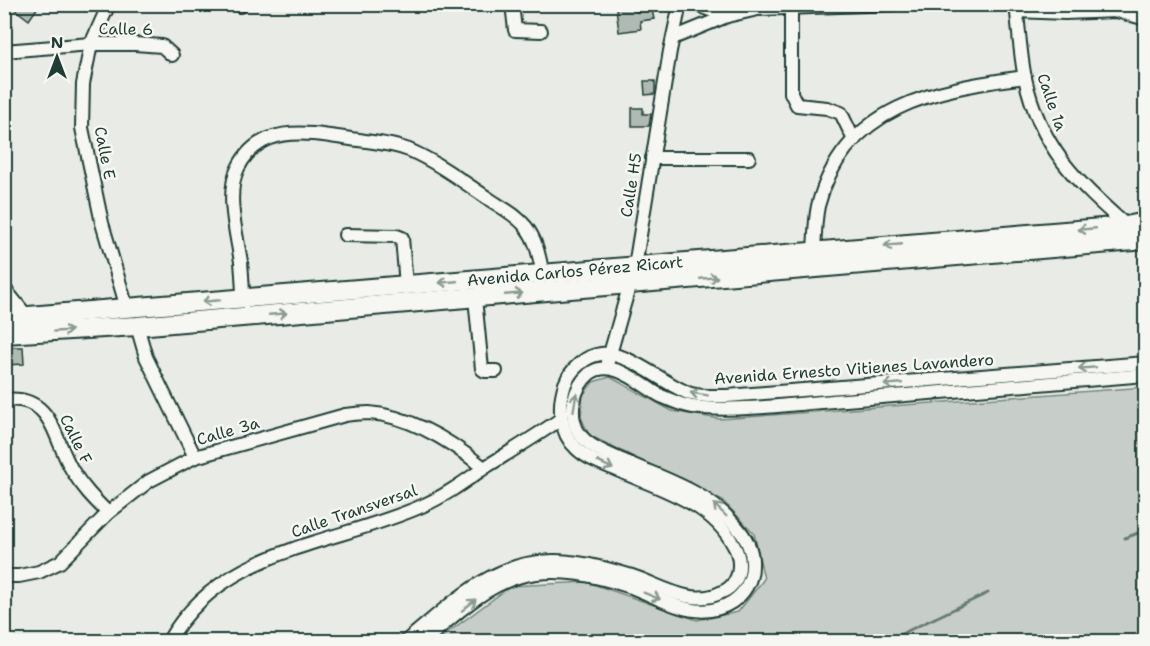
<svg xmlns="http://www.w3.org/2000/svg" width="1150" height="646" font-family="'Shantell Sans',sans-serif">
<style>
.green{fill:#c7cec9;stroke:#73867e;stroke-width:1.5}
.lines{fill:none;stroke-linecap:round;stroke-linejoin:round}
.stream{stroke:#687c75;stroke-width:3}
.building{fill:#b0bab5;stroke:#1f3d34;stroke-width:1.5}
.street-casing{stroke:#1f3d34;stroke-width:16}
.secondary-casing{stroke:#1f3d34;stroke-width:22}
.street{stroke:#f6f6f2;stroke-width:12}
.secondary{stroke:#f6f6f2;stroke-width:18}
.oneway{stroke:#8a9a93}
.labels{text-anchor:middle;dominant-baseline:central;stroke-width:5;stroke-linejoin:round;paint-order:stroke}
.street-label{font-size:16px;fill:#1f3d34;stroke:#f6f6f2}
</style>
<rect width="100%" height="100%" fill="#e9ebe7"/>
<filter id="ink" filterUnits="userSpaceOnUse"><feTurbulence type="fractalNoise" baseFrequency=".0167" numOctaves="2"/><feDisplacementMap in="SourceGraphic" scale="12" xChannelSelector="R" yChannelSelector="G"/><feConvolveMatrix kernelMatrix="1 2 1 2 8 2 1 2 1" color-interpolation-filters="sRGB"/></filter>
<g filter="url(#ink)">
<path class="green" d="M610 377 672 411 720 419 1145 387V641L435 642 511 586 587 582 697 620 738 612 764 579 754 533 723 501 589 435 581 417 583 395 593 382Z"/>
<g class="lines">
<g class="stream">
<path d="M1125 538 1146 530"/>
<path d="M884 642 988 593"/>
</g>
</g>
<g class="building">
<path d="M8 4H40L29 20Z"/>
<path d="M636 5 637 12 652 10 654 19 640 21 641 29 619 32 616 8Z"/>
<path d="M644 81H655V94L645 95Z"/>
<path d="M632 108H643V114H651L649 126H632Z"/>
<path d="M4 347H23L24 364 4 365Z"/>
</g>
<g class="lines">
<g class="street-casing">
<g id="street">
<path d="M109 4 91 44 83 84 82 128 102 223 127 308"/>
<path d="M512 4 515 30 541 31"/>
<path d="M694 4 727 16"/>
<path d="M1016 4C1019 29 1020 54 1025 78 1040 147 1077 183 1128 227"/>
<path d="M240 6 241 4"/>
<path d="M791 8V93L797 105 827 108 841 113 854 140"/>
<path d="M1017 11 1065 13 1117 11 1146 19"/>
<path d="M673 38 727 16 758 9 894 4"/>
<path d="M4 51 91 44H135L162 46 172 55"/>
<path d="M652 158H749"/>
<path d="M345 235 397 236 402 238 406 285"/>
<path d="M814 251C815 236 815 220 818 206 844 105 936 89 1025 77"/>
<path d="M4 288 29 319"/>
<path d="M475 298 482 369 485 371H496"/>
<path d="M243 299C243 287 242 274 241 262 237 235 225 194 238 168 261 122 310 133 351 139 371 142 390 143 409 150 437 162 462 181 486 197 500 207 516 214 526 227 537 241 539 257 543 274"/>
<path d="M137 326 146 357 195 457"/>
<path d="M608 361 635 266 670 51 680 4"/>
<path d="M4 400C53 394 53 438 72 470 82 487 94 499 108 513"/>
<path d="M4 576H19L39 572 60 562 108 513 149 481 195 457 345 415C353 414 361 413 369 413 411 416 452 442 484 468"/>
<path d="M168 642C222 547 332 546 422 506 445 496 464 482 484 468 510 452 536 436 561 419"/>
<path d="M405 642C455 601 500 553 570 562 591 564 612 570 632 576 660 585 692 608 722 592 727 590 732 586 735 581 741 571 740 556 734 546 712 502 657 488 615 469 602 464 586 458 576 448 559 432 558 405 565 384 571 369 585 356 601 354 627 350 666 386 691 394 703 397 716 396 727 396L1146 363"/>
<path d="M423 642C453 617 483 586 521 576 557 566 597 576 631 587 663 599 698 624 732 602 744 594 752 581 752 566 753 551 746 537 736 526 705 490 666 480 624 461 611 455 596 450 586 441 574 431 571 415 574 401 576 391 581 381 589 374 612 356 641 385 661 396 675 402 688 408 703 408 750 411 799 403 846 400 946 392 1046 384 1146 375"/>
</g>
</g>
<g class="secondary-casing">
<g id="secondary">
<path d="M4 318 1126 226 1146 222"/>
<path d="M4 334 137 326 1146 240"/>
</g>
</g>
<use href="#street" class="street"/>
<use href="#secondary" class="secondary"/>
</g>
<defs><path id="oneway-shaft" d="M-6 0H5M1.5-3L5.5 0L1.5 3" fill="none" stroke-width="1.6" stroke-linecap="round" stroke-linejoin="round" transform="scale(1.5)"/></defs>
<g class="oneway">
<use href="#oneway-shaft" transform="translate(1087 229) rotate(175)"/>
<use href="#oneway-shaft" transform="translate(893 245) rotate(175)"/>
<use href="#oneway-shaft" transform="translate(709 278) rotate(-5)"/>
<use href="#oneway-shaft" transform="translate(448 282) rotate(175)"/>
<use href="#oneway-shaft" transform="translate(514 294) rotate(-5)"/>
<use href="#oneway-shaft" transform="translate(211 301) rotate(175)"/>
<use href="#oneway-shaft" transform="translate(278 314) rotate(-5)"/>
<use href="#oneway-shaft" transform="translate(63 331) rotate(-3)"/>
<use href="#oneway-shaft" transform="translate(1087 368) rotate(175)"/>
<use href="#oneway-shaft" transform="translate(893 384) rotate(175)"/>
<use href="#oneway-shaft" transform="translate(699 394) rotate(-171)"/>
<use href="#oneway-shaft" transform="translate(575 402) rotate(-80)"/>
<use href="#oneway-shaft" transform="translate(605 465) rotate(25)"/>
<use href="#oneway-shaft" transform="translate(720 510) rotate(-136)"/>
<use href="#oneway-shaft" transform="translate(652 596) rotate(22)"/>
<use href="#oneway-shaft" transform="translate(469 605) rotate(-39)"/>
</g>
</g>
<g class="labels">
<g class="street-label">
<text transform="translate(126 29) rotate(1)">Calle 6</text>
<text transform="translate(1052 102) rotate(71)">Calle 1a</text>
<text transform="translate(105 153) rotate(79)">Calle E</text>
<text transform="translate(631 185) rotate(-81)">Calle H5</text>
<text transform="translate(575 271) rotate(-5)">Avenida Carlos Pérez Ricart</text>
<text transform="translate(854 369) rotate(-4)">Avenida Ernesto Vitienes Lavandero</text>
<text transform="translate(228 431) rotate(-16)">Calle 3a</text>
<text transform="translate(76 439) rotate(64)">Calle F</text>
<text transform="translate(354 511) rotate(-19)">Calle Transversal</text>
</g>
</g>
<rect width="1150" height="646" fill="none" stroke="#f6f6f2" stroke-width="24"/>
<rect x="12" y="12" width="1126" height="622" fill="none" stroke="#1f3d34" stroke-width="2" filter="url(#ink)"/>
<g transform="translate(57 57)" stroke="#f6f6f2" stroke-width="4.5" paint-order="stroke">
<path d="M0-4.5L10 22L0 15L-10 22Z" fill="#1f3d34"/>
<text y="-9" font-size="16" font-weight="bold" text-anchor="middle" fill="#1f3d34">N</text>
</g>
</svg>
